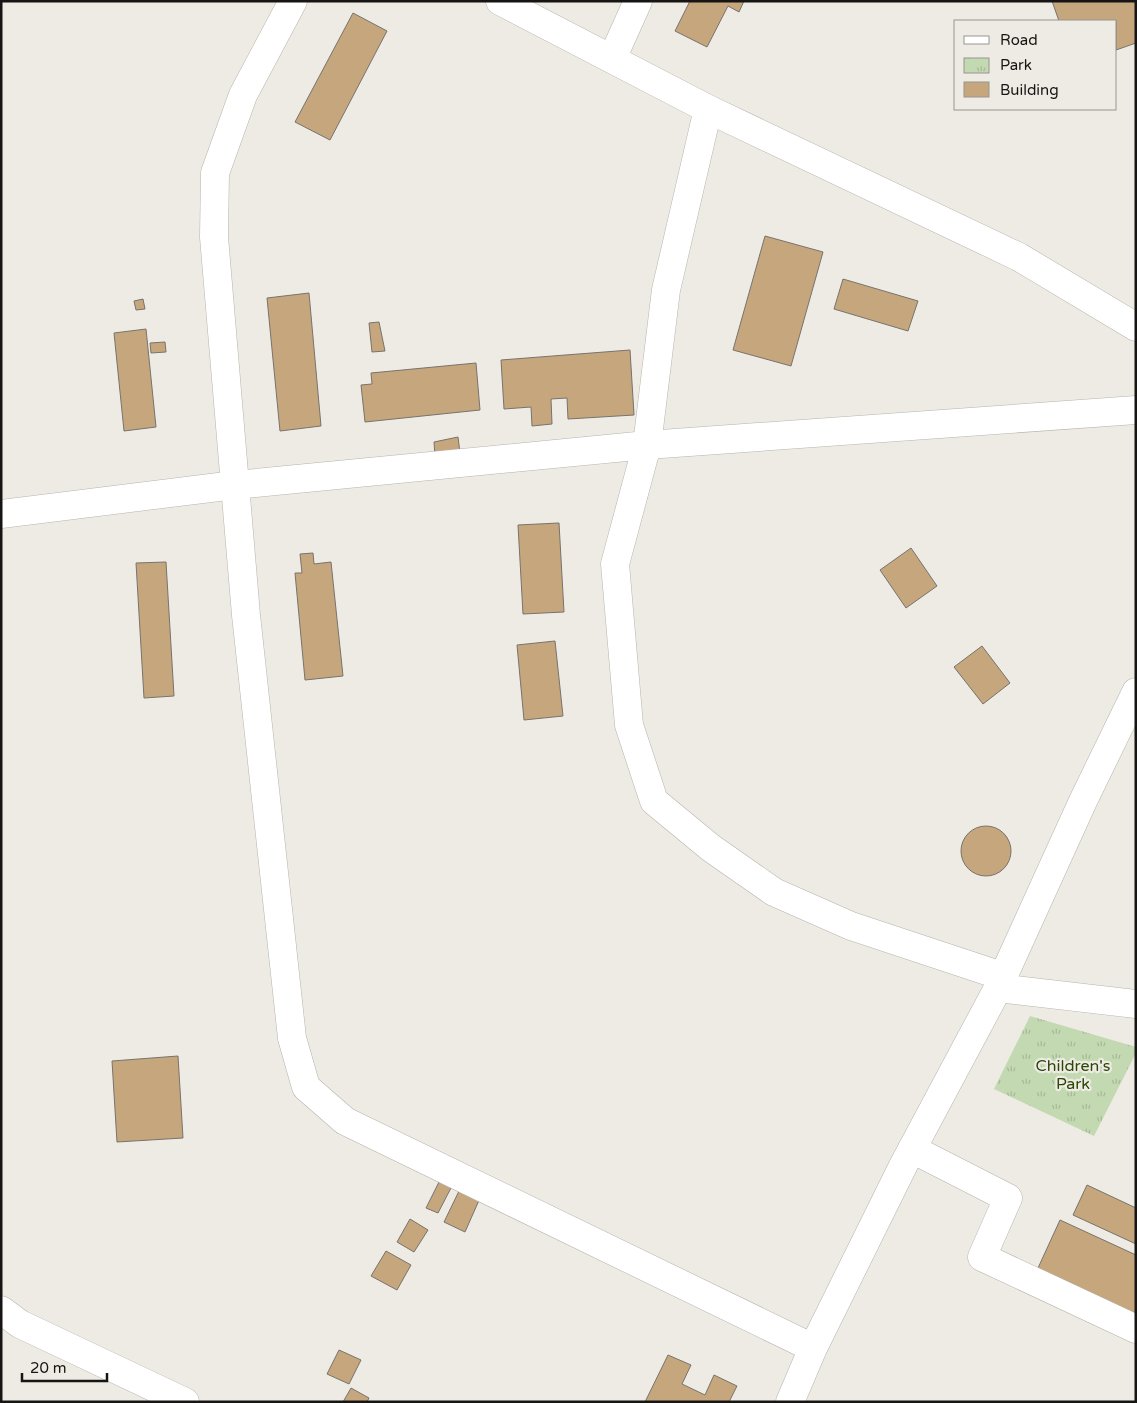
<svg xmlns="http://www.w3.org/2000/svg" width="1137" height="1403" font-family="'Varela Round',sans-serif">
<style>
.park{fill:url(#park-tufts)}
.building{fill:#c6a67d;stroke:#77736d}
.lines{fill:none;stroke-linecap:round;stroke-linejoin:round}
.minor-casing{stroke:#b6b4ad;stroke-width:29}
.minor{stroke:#fff;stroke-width:28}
.labels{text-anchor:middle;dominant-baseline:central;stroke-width:4.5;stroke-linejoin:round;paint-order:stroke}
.park-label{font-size:16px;fill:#2a4704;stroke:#eeebe4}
</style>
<defs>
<pattern id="park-tufts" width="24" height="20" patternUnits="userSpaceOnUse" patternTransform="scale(1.25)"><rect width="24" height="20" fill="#c3d9b2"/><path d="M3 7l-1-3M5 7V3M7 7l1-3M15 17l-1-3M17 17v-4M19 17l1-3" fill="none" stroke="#a7b998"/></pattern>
</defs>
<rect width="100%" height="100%" fill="#eeebe4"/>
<path class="park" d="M1030 1016 1136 1047V1053L1094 1136 994 1089Z"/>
<g class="building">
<path d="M690 1H744L739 12 728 6 707 47 675 31Z"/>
<path d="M1052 1H1136V43L1116 50V21H1059Z"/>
<path d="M353 13 387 31 330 140 295 122Z"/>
<path d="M765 236 823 252 791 366 733 350Z"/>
<path d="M843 279 918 301 908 331 834 309Z"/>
<path d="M309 293 321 426 280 431 267 298Z"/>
<path d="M143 299 145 309 136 310 134 301Z"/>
<path d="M379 322 385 351 372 352 369 323Z"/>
<path d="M146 329 156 427 124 431 114 333Z"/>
<path d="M165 342 166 352 151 353 150 343Z"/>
<path d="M630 350 634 415 568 419 567 398 551 399 552 424 532 426 531 407 504 409 501 360Z"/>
<path d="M476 363 480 410 365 422 361 385 372 384 371 373Z"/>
<path d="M458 437 460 453 435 456 434 442Z"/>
<path d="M559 523 564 612 523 614 518 525Z"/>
<path d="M911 548 937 586 906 608 880 570Z"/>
<path d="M313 553 314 564 331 562 343 676 305 680 295 573H302L300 554Z"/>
<path d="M166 562 174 696 144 698 136 563Z"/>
<path d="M555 641 563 716 524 720 517 645Z"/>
<path d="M982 646 1010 683 983 704 954 667Z"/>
<circle cx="986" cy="851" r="25"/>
<path d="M178 1056 183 1138 117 1142 112 1061Z"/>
<path d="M440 1180 452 1186 438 1213 426 1208Z"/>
<path d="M1087 1185 1136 1208V1244L1073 1215Z"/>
<path d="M460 1189 480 1198 465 1232 444 1222Z"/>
<path d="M410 1219 428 1230 414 1252 397 1242Z"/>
<path d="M1060 1220 1136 1255V1314L1038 1268Z"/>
<path d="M386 1251 411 1265 397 1290 371 1276Z"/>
<path d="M339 1350 361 1360 349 1384 327 1374Z"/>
<path d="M668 1355 691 1365 682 1384 705 1395 714 1375 737 1386 729 1402H645Z"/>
<path d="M351 1388 369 1398 367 1402H343Z"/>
</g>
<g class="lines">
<g class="minor-casing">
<g id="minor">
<path d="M293 1 243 95 215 173 214 237 246 615 292 1038 306 1087 345 1121 813 1348"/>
<path d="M500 1 708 109 1019 257 1136 327"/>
<path d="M612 59 638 1"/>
<path d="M708 109 666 290 647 445 615 564 629 725 654 801 711 848 774 892 851 926 1002 976"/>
<path d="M1 514 235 485 647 445 1136 410"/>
<path d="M998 988 1136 1004"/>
<path d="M912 1149 1008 1198 982 1257 1136 1329"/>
<path d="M1 1310 20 1324 185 1402"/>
<path d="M790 1402 813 1348 904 1164 998 988 1083 801 1136 692"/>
</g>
</g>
<use href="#minor" class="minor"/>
</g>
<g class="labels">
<g class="park-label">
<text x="1073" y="1066">Children's<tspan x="1073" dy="18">Park</tspan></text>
</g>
</g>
<rect width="1137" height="1403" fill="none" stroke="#161513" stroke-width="5"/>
<rect x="954" y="20" width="162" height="90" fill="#eeebe4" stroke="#989590"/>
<rect x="964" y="36" width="25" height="8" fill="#ffffff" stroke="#989590"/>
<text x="1000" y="45" font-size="15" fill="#161513">Road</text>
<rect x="964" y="58" width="25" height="15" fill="url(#park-tufts)" stroke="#989590"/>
<text x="1000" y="70" font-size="15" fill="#161513">Park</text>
<rect x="964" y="82" width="25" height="15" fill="#c6a67d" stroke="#989590"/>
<text x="1000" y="95" font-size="15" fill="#161513">Building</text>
<path d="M22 1373v8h85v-8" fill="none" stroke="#161513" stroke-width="2.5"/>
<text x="30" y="1373" font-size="15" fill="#161513" stroke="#eeebe4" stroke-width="4" paint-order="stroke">20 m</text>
</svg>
